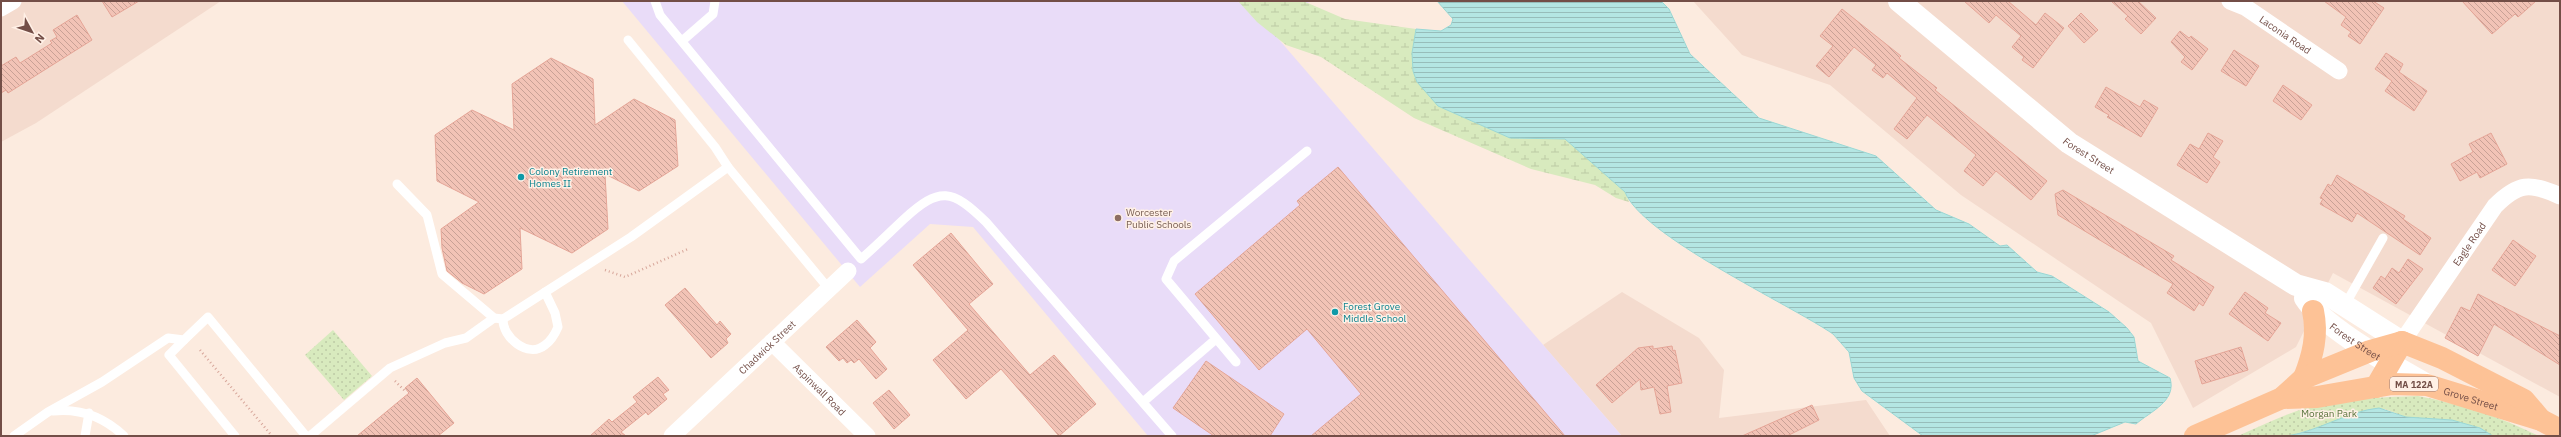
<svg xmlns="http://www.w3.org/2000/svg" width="2561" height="437" font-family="'IBM Plex Sans',sans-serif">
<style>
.residential{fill:#f4dbce}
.education{fill:#e9dcf8}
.wetland{fill:url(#wetland-marsh)}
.park{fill:url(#park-dots)}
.water{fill:url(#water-rules);stroke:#9ad8d5}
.building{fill:url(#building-back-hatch);stroke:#e5a597}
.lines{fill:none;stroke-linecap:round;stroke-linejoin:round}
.path{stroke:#d7a69a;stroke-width:2.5;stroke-dasharray:1 3;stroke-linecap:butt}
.lane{stroke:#fff;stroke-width:9}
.street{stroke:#fff;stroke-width:17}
.secondary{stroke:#fff;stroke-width:22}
.primary{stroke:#fdc296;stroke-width:22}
.culture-dot{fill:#0f9aa8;stroke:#fff0e6;stroke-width:1.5}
.education-dot{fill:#8d6e63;stroke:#fff0e6;stroke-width:1.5}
.labels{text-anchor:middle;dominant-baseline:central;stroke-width:3;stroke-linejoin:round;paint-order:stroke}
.shield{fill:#fff0e6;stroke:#9d7f77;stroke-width:1}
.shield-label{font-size:9px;font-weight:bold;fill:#734e47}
.street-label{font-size:10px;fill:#734e47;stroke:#fff0e6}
.culture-label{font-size:10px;fill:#0d838f;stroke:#fff0e6;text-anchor:start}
.education-label{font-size:10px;fill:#785e54;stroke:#fff0e6;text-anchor:start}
.park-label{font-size:10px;fill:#58743c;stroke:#fff0e6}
</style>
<defs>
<pattern id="wetland-marsh" width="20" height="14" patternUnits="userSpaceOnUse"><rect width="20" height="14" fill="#d8eabe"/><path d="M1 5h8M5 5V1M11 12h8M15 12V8" fill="none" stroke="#bdcaa5"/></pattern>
<pattern id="park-dots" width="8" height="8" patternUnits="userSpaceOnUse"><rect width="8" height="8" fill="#d8eabe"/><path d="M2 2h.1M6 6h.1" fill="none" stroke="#bdcaa5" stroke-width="1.8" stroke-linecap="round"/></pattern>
<pattern id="water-rules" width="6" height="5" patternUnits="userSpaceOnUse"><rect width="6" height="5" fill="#b4e6e3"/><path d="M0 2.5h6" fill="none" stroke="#97bdba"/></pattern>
<pattern id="building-back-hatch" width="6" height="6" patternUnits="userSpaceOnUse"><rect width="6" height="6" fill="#f2c3b6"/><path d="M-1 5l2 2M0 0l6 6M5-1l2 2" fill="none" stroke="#c8a196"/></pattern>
</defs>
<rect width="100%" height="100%" fill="#fcebdf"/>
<g class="residential">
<path d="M1 1H221L36 123 1 142Z"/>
<path d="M1693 1H2560V397L2333 273 2296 347 2193 408 2151 323 1961 195 1830 85 1742 55Z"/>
<path d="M1622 292 1699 338 1724 370 1719 418 1866 400 1890 436H1622L1543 345Z"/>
</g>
<path class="education" d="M622 1H1311L1268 27 1622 436H1148L973 227 930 224 860 287Z"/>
<path class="wetland" d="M1238 1H1303L1345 19 1416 29 1412 53 1438 106 1510 138 1565 139 1625 192 1629 202 1616 198 1595 185 1531 169 1414 118 1321 57 1286 45 1257 22Z"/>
<g class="park">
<path d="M333 330 372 376 344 400 305 355Z"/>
<path d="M2418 396C2461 404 2500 417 2539 436H2493L2480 428 2452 420 2406 417 2385 409 2351 414 2338 422 2292 435 2238 436C2265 424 2294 409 2324 404 2355 398 2387 397 2418 396Z"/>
</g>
<g class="water">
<path d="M1437 1H1661L1669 9 1690 54 1759 118 1876 156 1936 210 1969 224 2000 246 2007 245 2037 272 2052 276 2109 312 2127 328 2134 337 2138 361 2170 378C2177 401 2151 411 2136 424L2125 422 2091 436H1923L1862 391 1854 378 1849 352 1833 334C1789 304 1642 236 1625 192L1565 139 1510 138 1438 106 1417 82 1413 71 1412 53 1416 29 1441 31 1451 25 1453 19Z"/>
<path d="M2379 408 2406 417 2452 420 2480 428 2493 436H2287C2319 431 2348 411 2379 408Z"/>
</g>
<g class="building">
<path d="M102 1H139L112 17Z"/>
<path d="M1964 1H2008L2036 25 2045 13 2064 28 2033 68 2022 60 2024 57 2012 47 2021 36 1996 15 1989 23Z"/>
<path d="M2111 1H2138L2156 18 2141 34 2125 19 2128 16Z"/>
<path d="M2324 1H2373L2384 8 2360 44 2348 36 2351 32 2341 25 2346 17Z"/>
<path d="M2462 1H2536L2518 17 2515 14 2492 34Z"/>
<path d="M1842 9 1901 56 1899 58 1937 88 1935 90 2047 181 2031 200 1996 171 1983 186 1964 171 1976 155 1927 115 1907 139 1894 129 1917 98 1887 73 1883 78 1872 70 1876 65 1854 47 1829 77 1816 66 1833 46 1820 36Z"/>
<path d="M2081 13 2098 30 2084 43 2068 26Z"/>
<path d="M77 15 92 40 8 93 6 90 1 93V66L16 57 20 63 52 43 50 41 57 37 53 30Z"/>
<path d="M2180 31 2189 38 2191 36 2208 49 2192 70 2181 62 2185 57 2171 42Z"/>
<path d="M2234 50 2259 66 2246 86 2221 71Z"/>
<path d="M2386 53 2403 64 2399 72 2427 91 2414 111 2385 91 2392 81 2375 69Z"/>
<path d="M551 58 593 79 595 125 634 99 675 120 678 166 639 191 605 174 608 229 572 253 520 228 522 269 484 294 462 283 447 271 442 248 441 229 479 202 437 181 435 135 472 110 514 130 512 84Z"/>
<path d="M2283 85 2312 105 2301 120 2273 101Z"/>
<path d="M2106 87 2140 107 2144 100 2158 108 2141 137 2107 117 2109 115 2095 107Z"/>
<path d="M2208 133 2223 141 2213 157 2220 162 2207 183 2177 165 2190 144 2199 149Z"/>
<path d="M2491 133 2507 164 2480 178 2477 172 2460 181 2451 164 2473 152 2469 144Z"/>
<path d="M1338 167 1565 436H1311L1361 394 1307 329 1259 370 1195 294 1300 205 1297 201Z"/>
<path d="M2337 175 2405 216 2403 219 2431 238 2420 255 2357 213 2352 222 2320 204 2323 199 2320 198 2328 184 2331 186Z"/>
<path d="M2063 190 2174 256 2171 260 2214 287 2203 306 2199 303 2194 311 2167 293 2173 284 2058 215 2055 194Z"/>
<path d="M951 233 993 284 969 304 1030 375 1054 355 1096 404 1059 436 1001 369 966 399 933 360 968 330 913 265Z"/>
<path d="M2513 240 2536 256 2515 286 2492 270Z"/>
<path d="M2408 259 2423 269 2396 304 2373 288 2381 276 2385 279 2392 268 2399 273Z"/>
<path d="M685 288 717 325 720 321 731 334 726 339 728 343 711 358 665 305Z"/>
<path d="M2245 292 2268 308 2265 313 2281 323 2268 341 2229 314Z"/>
<path d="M2478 294 2560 336V365L2494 324 2478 356 2445 338 2461 307 2470 311Z"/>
<path d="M857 320 876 342 870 348 887 369 876 379 859 359 854 363 851 360 847 363 843 358 839 361 826 347Z"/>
<path d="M1653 346V349L1672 346 1673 351 1675 350 1682 383 1667 386 1671 412 1660 414 1654 387 1641 390 1640 379 1612 403 1596 385 1638 348Z"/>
<path d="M2241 347 2248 370 2202 384 2195 361Z"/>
<path d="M1206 361 1284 414 1270 436H1214L1173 408Z"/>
<path d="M658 377 669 390 663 394 667 399 648 415 646 412 621 432 626 436H590L609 419 612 422 637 402 633 397Z"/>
<path d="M417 378 454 423 438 436H357L409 393 405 388Z"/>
<path d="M889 390 910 415 894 429 873 403Z"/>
<path d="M1812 405 1819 420 1787 436H1742Z"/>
</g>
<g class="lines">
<g class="path">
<path d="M605 270 625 277 688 249"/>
<path d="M200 350 272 436"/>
<path d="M395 381 406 392"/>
</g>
<g class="lane">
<path d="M655 1 660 15 861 259C876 246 890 232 904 219 940 186 952 189 986 222L1172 436"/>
<path d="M628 40 715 147 728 167"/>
<path d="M682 41 713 14 715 1"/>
<path d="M397 184 427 215 442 274 494 318 503 319 631 237 728 167 829 289"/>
<path d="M2345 305 2383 238"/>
<path d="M503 319C502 337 528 359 545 345 551 341 555 334 558 327L555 313 545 292"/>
<path d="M184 340 169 355 235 436"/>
<path d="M1236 362 1166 279 1174 261 1307 151"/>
<path d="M1143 402 1216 339"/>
<path d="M53 411C81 408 104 417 124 436"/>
<path d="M14 436 48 412 102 382 168 338 184 340 208 317 306 436"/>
<path d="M85 436 89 413"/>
<path d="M310 436 390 368 445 343 466 338 494 318"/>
</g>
<g class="street">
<path id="s1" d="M2230 1 2245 7 2339 71"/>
<path d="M1 8 13 1"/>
<path id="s2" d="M772 342 867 436"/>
<path id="s3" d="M2402 342 2495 206C2518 183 2530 182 2560 196"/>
<path id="s4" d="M672 436 848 271"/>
</g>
<g class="secondary">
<path id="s5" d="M1899 1 2069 143 2296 285 2325 293 2402 342"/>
<path id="s6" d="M2305 298C2325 329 2393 365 2427 385"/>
</g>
<g class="primary">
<path d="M2304 378C2313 355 2318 335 2313 311"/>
<path d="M2376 387 2402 342"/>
<path id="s7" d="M2282 398 2317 397 2392 384 2427 385 2541 420 2560 430"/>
<path d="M2195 436 2282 398 2304 378 2370 351 2402 342 2442 358 2524 400 2541 420"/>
</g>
</g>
<g class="culture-dot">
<circle cx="521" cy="177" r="4"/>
<circle cx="1335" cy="312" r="4"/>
</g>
<circle class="education-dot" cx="1118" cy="218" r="4"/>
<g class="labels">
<rect class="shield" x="2390" y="377" width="48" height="14" rx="3"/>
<g class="shield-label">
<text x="2414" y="384">MA 122A</text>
</g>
<g class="street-label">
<text stroke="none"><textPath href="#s1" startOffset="65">Laconia Road</textPath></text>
<text stroke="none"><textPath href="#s5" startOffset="245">Forest Street</textPath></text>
<text stroke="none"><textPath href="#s3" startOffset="119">Eagle Road</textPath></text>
<text stroke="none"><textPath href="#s6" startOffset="67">Forest Street</textPath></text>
<text stroke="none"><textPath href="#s4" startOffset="130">Chadwick Street</textPath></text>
<text stroke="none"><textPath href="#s2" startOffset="67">Aspinwall Road</textPath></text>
<text stroke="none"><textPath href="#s7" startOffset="192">Grove Street</textPath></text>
</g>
<g class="culture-label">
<text x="529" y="171">Colony Retirement<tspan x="529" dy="12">Homes II</tspan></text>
<text x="1343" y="306">Forest Grove<tspan x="1343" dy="12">Middle School</tspan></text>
</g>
<g class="education-label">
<text x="1126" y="212">Worcester<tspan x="1126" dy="12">Public Schools</tspan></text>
</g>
<g class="park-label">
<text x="2329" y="413">Morgan Park</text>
</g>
</g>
<rect width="2561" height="437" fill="none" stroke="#734e47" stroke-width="4"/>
<g transform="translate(32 32) rotate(130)" stroke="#fff0e6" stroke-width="3" paint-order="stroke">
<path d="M0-3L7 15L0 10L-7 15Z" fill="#734e47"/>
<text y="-6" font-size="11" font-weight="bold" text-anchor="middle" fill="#734e47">N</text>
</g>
</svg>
